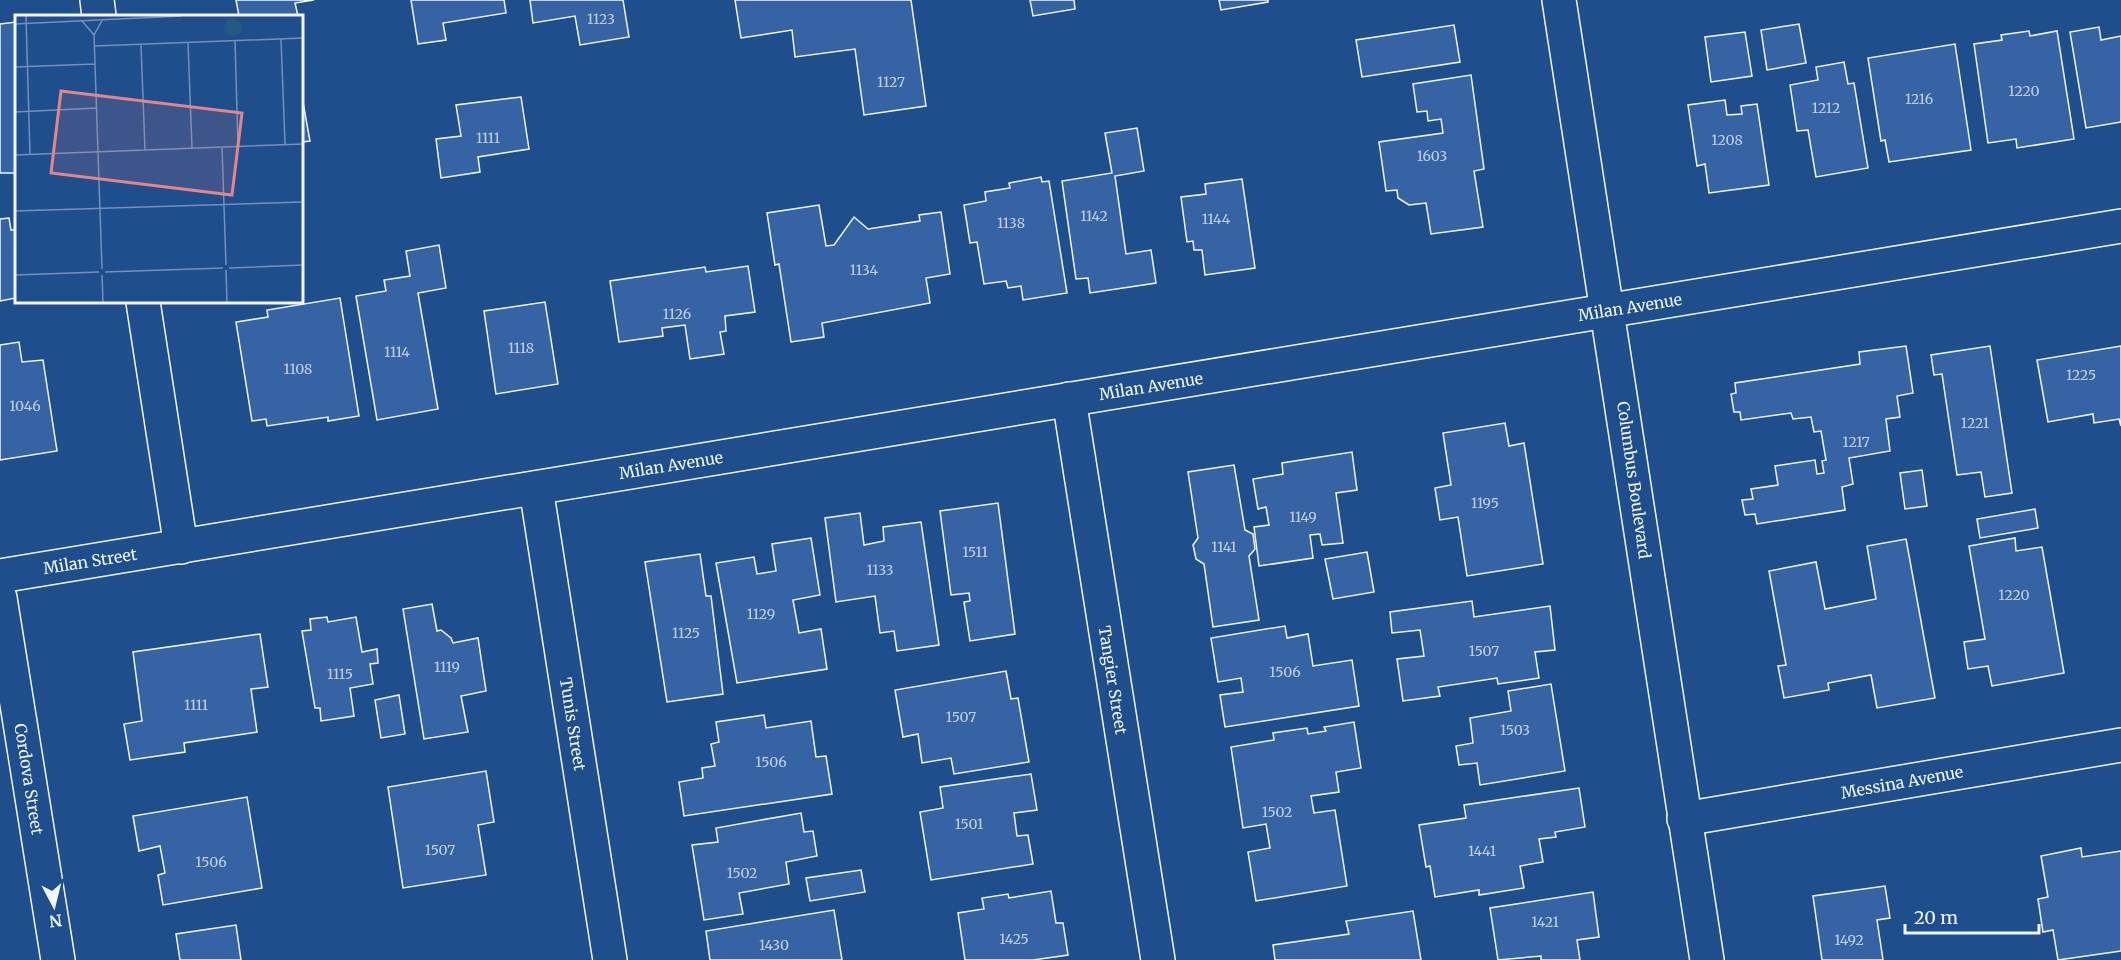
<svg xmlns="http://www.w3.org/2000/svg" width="2121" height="960" font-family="Merriweather,serif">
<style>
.building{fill:#3563a3;stroke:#f2f6ff;stroke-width:1.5}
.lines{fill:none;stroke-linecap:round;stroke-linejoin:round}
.street-casing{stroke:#f2f6ff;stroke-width:36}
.street{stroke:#1f4e8c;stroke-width:33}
.labels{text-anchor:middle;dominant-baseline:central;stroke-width:4.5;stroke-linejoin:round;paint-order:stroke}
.number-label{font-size:14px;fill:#c3d1e8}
.street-label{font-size:16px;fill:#f2f6ff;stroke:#1f4e8c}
.inset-road{fill:none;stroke:#7391ba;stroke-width:1.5}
.view{fill:#e38589;fill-opacity:0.15;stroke:#e38589;stroke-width:3}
.inset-edge{fill:none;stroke:#f2f6ff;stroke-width:3}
</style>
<rect width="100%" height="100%" fill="#1f4e8c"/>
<g class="building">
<path d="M236 0H314L295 3 298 16H239Z"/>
<path d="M411 0H504L506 13 443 23 446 40 418 44Z"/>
<path d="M530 0H623L629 37 580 45 575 16 533 23Z"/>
<path d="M735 0H911L926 106 864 115 855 49 795 57 792 30 741 38Z"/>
<path d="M1030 0H1074L1075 9 1033 16Z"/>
<path d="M1219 0H1268V2L1221 10Z"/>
<path d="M16 22V173H0V24Z"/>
<path d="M1799 24 1806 63 1767 70 1761 30Z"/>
<path d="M1454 25 1460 62 1362 77 1356 40Z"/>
<path d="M2099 27 2101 40 2121 36V122L2086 128 2070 32Z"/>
<path d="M2029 31 2030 36 2057 31 2074 139 2017 148 2016 139 1988 143 1974 44 2002 40 2001 35Z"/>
<path d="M1745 32 1752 76 1711 82 1705 37Z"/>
<path d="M1955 44 1971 150 1889 162 1885 140 1881 141 1868 58Z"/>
<path d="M1844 62 1848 84 1854 83 1868 168 1816 177 1808 130 1797 131 1790 85 1818 80 1816 67Z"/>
<path d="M1471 75 1484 169 1474 171 1483 227 1431 234 1426 203 1409 205 1398 198 1397 190 1386 191 1379 142 1443 133 1441 119 1428 121 1427 111 1417 112 1413 84Z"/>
<path d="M302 97 310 141 302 142Z"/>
<path d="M521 97 529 149 478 157 480 172 441 178 436 139 461 136 456 105Z"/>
<path d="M1725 100 1727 115 1742 114 1741 106 1757 104 1769 185 1709 193 1705 164 1697 166 1688 105Z"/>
<path d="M1137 128 1144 171 1115 176 1126 254 1151 250 1156 283 1090 293 1088 278 1076 279 1062 181 1112 173 1105 133Z"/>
<path d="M1041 177 1042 182 1049 181 1067 293 1023 300 1021 286 1008 288 1006 281 984 284 977 242 970 243 964 205 986 201 985 192 1010 188 1009 183Z"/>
<path d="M1242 179 1255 268 1205 275 1202 250H1194L1193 241 1187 242 1181 197 1206 194 1205 184Z"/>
<path d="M819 205 826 246 834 245 854 217 868 229 920 221 919 215 941 212 950 274 926 278 930 303 822 323 824 337 791 342 779 264 775 265 767 213Z"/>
<path d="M9 218 11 230H16V298L0 301V219Z"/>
<path d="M439 245 446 288 418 293 438 409 377 420 356 296 386 291 384 280 410 276 406 251Z"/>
<path d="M748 266 755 312 725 316 726 331 720 332 724 354 690 359 685 325 662 328 663 336 619 342 610 281 705 267 706 272Z"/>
<path d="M340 298 359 416 328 421V417L267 426 266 419 252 421 236 322 268 317 267 310Z"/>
<path d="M545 302 558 384 496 394 484 311Z"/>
<path d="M19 342 22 362 43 360 57 451 0 460V345Z"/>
<path d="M1906 346 1913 393 1897 396 1900 417 1886 419 1890 451 1849 458 1853 484 1842 487 1845 510 1757 524 1755 514 1745 515 1742 500 1753 499 1751 489 1778 485 1775 466 1815 460 1817 474 1824 473 1822 461 1826 460 1821 431 1814 432 1811 417 1793 419 1791 413 1741 420 1740 412H1734L1731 394 1736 393 1735 383 1860 364 1859 352Z"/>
<path d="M1990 346 2012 493 1985 497 1981 472 1957 475 1942 374 1934 375 1931 355Z"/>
<path d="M2121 346V426L2119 419 2094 423 2093 414 2048 422 2037 360Z"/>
<path d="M1505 423 1509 446 1524 443 1543 564 1467 576 1458 517 1440 520 1435 488 1451 485 1443 433Z"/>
<path d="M1352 452 1357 490 1336 493 1343 543 1322 545 1320 534 1310 535 1313 558 1259 566 1254 527 1269 525 1266 507 1258 509 1253 479 1283 474 1282 463Z"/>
<path d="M1234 465 1245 530 1253 534 1255 549 1249 556 1259 620 1213 627 1204 564 1196 559 1193 545 1198 538 1188 472Z"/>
<path d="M1922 470 1927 506 1905 509 1900 473Z"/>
<path d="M998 503 1015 634 970 641 964 602 970 601 969 593 951 595 940 511Z"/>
<path d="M2035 509 2038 528 1980 538 1977 519Z"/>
<path d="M860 513 864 545 884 541 883 527 921 522 939 645 897 651 894 631 880 633 875 596 836 602 825 518Z"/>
<path d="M811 538 820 595 793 600 799 633 821 629 827 669 737 683 716 563 754 557 757 574 776 571 772 544Z"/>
<path d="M2015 538 2016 551 2042 547 2064 673 1992 686 1988 666 1968 669 1964 642 1985 639 1969 546Z"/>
<path d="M1906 539 1935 698 1877 708 1871 675 1828 683 1829 690 1784 698 1778 666 1786 665 1769 571 1816 562 1825 609 1876 599 1867 546Z"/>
<path d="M1367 552 1374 592 1333 599 1325 559Z"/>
<path d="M700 554 706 596H711L723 694 667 702 645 562Z"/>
<path d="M1472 601 1474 617 1550 606 1555 650 1535 652 1539 678 1498 684 1497 678 1438 687 1440 696 1403 701 1397 659 1424 656 1420 630 1392 633 1390 612Z"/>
<path d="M432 604 437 631 441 630 451 638 453 643 478 638 486 691 461 696 468 732 424 739 403 609Z"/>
<path d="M327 617 328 622 356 617 362 652 377 649 378 663 370 664 373 684 350 688 354 716 321 721 320 708H315L302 631 311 630 310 619Z"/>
<path d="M1285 626 1287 638 1308 634 1313 666 1352 660 1359 706 1225 727 1220 695 1243 692 1241 678 1218 682 1211 638Z"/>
<path d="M260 634 268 687 251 689 257 732 184 743 185 752 130 760 124 724 142 721 133 652Z"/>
<path d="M1006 671 1011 699 1018 698 1029 762 954 774 951 758 922 763 918 734 903 737 895 690Z"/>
<path d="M1551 684 1565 771 1480 785 1477 763 1459 765 1456 746 1473 743 1470 718 1511 711 1508 691Z"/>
<path d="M399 695 405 734 381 738 375 700Z"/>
<path d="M764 715 766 728 811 721 816 757 826 756 832 794 684 816 679 782 703 778 702 768 715 766 711 744 719 742 716 722Z"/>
<path d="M1354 722 1361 768 1336 772 1339 792 1311 796 1314 813 1335 810 1347 886 1256 901 1248 852 1270 848 1266 824 1243 828 1231 747 1274 740 1273 733 1307 728 1308 734 1326 731 1324 727Z"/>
<path d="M486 771 494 822 478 825 486 875 403 888 388 787Z"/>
<path d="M1031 774 1037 810 1014 813 1017 836 1028 835 1033 864 931 880 920 812 943 808 940 787Z"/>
<path d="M1579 788 1585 827 1555 832 1556 837 1539 839 1543 862 1520 866 1524 888 1479 895V890L1435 897 1430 866 1426 867 1419 825 1466 818 1464 805Z"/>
<path d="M247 797 262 888 163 905 158 875 165 873 160 846 139 851 133 816Z"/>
<path d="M801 813 804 832 813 831 817 856 786 862 789 884 739 893 743 914 704 920 692 845 718 842 716 828Z"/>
<path d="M2081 848 2082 857 2121 851V951L2058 960 2053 930 2043 932 2038 899 2048 897 2041 856Z"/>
<path d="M861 870 865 892 810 901 806 878Z"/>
<path d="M1885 886 1890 918 1877 920 1883 960H1822L1813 896Z"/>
<path d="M1051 891 1056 923H1063L1068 955 1033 960H965L958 913 984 909 982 898 1008 894 1009 898Z"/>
<path d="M1593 892 1599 937 1577 940 1580 960H1541V956L1498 960 1490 908Z"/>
<path d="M834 910 842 960H710L706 931Z"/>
<path d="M1413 911 1421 960H1275L1273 945 1349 934 1346 921Z"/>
<path d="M236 925 241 960H180L176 934Z"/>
</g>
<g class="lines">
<g class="street-casing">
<g id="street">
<path d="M97 0 99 16"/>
<path d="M1559 0 1707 960"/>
<path d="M143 302 181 547"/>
<path d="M1069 399 1158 960"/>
<path d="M536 488 610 960"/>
<path d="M0 576 2121 226"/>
<path d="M0 598 58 960"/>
<path d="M1684 819 2121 745"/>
</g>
</g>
<use href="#street" class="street"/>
</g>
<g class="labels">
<g class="number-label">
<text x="601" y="19">1123</text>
<text x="891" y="82">1127</text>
<text x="2024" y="91">1220</text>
<text x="1919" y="99">1216</text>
<text x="1826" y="108">1212</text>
<text x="488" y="138">1111</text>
<text x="1727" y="140">1208</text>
<text x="1432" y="156">1603</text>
<text x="1094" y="216">1142</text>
<text x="1216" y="219">1144</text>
<text x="1011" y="223">1138</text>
<text x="864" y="270">1134</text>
<text x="677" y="314">1126</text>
<text x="521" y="348">1118</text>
<text x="397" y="352">1114</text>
<text x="298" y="369">1108</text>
<text x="2081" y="375">1225</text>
<text x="25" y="406">1046</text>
<text x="1975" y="423">1221</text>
<text x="1856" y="442">1217</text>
<text x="1485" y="503">1195</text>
<text x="1303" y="517">1149</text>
<text x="1224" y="547">1141</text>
<text x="975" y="552">1511</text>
<text x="880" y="570">1133</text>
<text x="2014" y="595">1220</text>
<text x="761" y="614">1129</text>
<text x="686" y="633">1125</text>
<text x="1484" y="651">1507</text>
<text x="447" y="667">1119</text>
<text x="1285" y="672">1506</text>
<text x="340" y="674">1115</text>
<text x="196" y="705">1111</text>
<text x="961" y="717">1507</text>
<text x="1515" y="730">1503</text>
<text x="771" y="762">1506</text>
<text x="1277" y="812">1502</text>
<text x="969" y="824">1501</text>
<text x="440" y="850">1507</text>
<text x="1482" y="851">1441</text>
<text x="211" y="862">1506</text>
<text x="742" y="873">1502</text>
<text x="1545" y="922">1421</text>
<text x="1014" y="939">1425</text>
<text x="1849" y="940">1492</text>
<text x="774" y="945">1430</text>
</g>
<g class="street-label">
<text transform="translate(1630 307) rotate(-9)">Milan Avenue</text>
<text transform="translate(1151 386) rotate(-9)">Milan Avenue</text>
<text transform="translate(671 465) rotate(-9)">Milan Avenue</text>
<text transform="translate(1634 480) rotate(82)">Columbus Boulevard</text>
<text transform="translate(90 561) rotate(-9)">Milan Street</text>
<text transform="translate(1113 680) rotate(81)">Tangier Street</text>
<text transform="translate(573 724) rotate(81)">Tunis Street</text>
<text transform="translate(29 779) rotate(81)">Cordova Street</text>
<text transform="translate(1902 782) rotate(-10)">Messina Avenue</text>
</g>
</g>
<g transform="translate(15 15)">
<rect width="288" height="288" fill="#1f4e8c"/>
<path d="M209 12a9 9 0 1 1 18 0a9 9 0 1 1-18 0Z" fill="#245a82"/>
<path class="inset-road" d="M11 1 15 140M67 6 79 20M0 9 166 1M266 24 270 129M220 26 223 131M173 28 177 133M126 30 130 135M80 31 288 23M0 52 80 49M0 97 82 93M207 132 211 250M0 140 288 129M0 196 288 187M214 253 288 250M87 254 79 20 88 4M211 255 212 287M90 257 208 253M0 260 84 257M87 260 88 287"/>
<path class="view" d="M46 76 227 98 217 180 36 158Z"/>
<rect width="288" height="288" class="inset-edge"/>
</g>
<g transform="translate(54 906) rotate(173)" stroke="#1f4e8c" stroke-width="4.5" paint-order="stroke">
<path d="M0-4.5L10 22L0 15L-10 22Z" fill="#f2f6ff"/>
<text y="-9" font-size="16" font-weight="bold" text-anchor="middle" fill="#f2f6ff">N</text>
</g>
<path d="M1905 924v9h134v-9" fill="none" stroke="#f2f6ff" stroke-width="3"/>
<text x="1914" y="924" font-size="18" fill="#f2f6ff" stroke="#1f4e8c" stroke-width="4.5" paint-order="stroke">20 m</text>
</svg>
